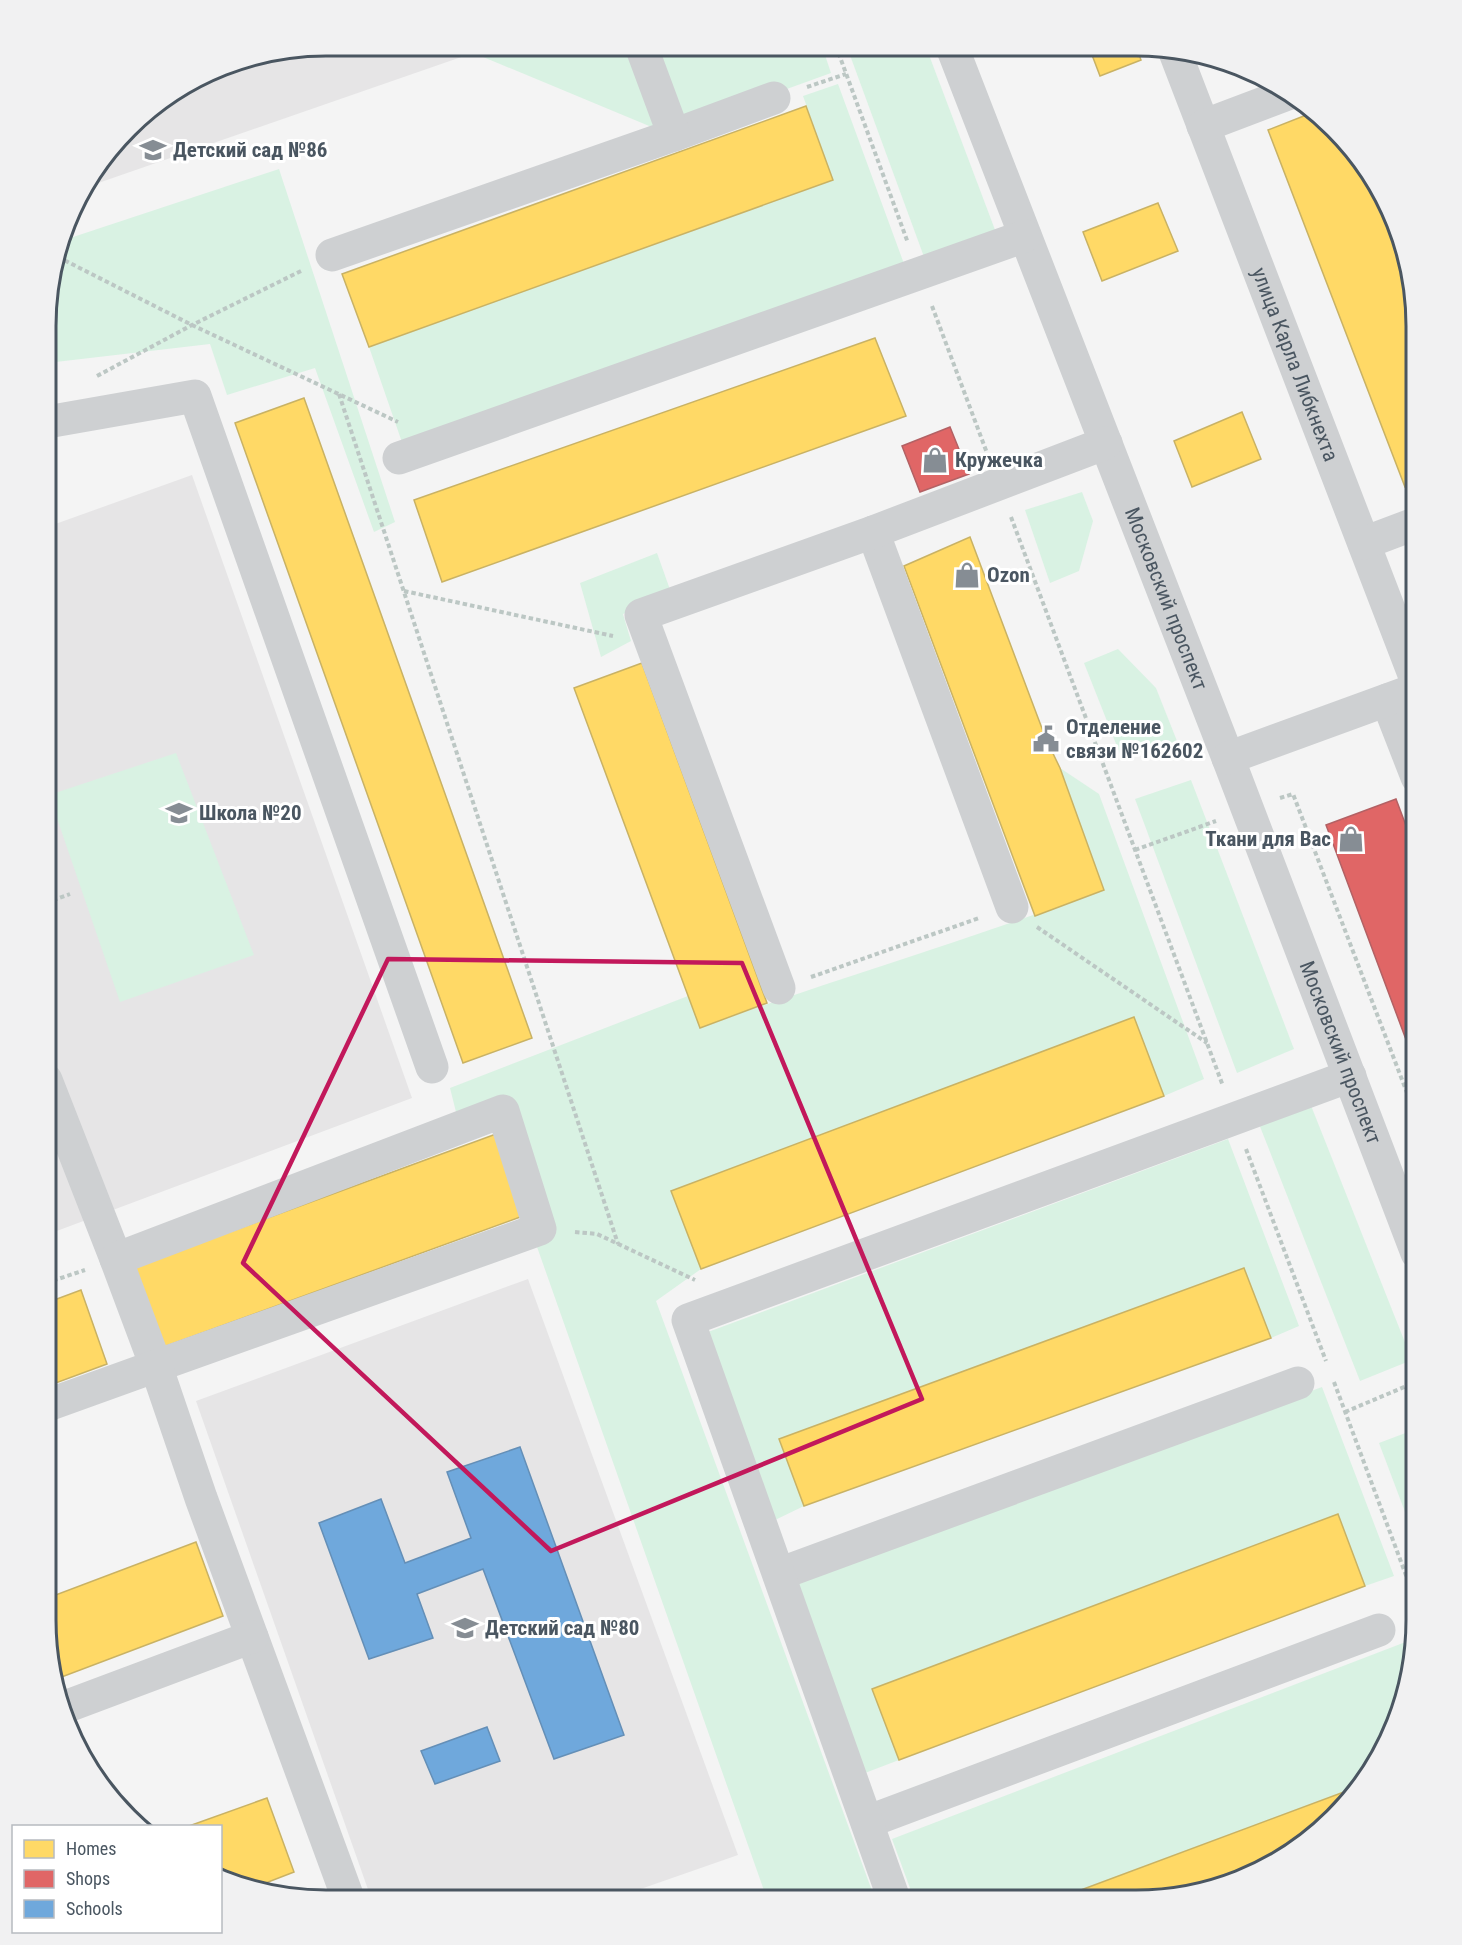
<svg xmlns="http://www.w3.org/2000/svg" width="1462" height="1945" font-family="'Roboto Condensed',sans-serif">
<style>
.education{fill:#e6e5e6}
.green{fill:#d9f2e3}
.homes{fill:#ffd966;stroke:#c9b264;stroke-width:1.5}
.shops{fill:#e06666;stroke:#b36164;stroke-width:1.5}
.schools{fill:#6fa8dc;stroke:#648fb7;stroke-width:1.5}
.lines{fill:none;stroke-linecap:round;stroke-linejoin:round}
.path{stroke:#bcc7c4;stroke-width:4;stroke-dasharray:4.5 3;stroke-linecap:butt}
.minor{stroke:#ced0d2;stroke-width:33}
.marked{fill:none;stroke:#c2185b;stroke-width:4.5;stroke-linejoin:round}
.labels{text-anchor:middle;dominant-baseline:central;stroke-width:6;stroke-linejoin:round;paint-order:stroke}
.poi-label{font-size:21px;font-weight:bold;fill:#4a5661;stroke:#fff;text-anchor:start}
.street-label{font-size:21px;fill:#4a5661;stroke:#fff}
.rim{fill:none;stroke:#4a5661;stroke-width:3}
</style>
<rect width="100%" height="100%" fill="#f4f4f4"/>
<g class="education">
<path d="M326 45H467L470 54 81 189 141 114 235 60Z"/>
<path d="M192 475 412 1098 46 1235 47 527Z"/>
<path d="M528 1279 738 1855 612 1899 371 1898 196 1401Z"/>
</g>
<g class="green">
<path d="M473 45 634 46 666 133 476 54Z"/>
<path d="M647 46H822L831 73 677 129Z"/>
<path d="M847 47H926L1000 243 927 265Z"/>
<path d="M838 84 907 272 405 451 369 347 833 180 803 96Z"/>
<path d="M279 169 395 522 374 532 315 368 227 395 210 344 47 363V289L64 240Z"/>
<path d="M1082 492 1093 521 1079 571 1050 583 1025 510Z"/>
<path d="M657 553 673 598 623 614 631 641 601 657 580 583Z"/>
<path d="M1118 649 1156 688 1177 741 1122 759 1084 663Z"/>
<path d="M176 753 254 955 120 1002 49 795Z"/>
<path d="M1060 768 1099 794 1204 1079 1164 1096 1134 1018 671 1191 701 1269 656 1301 875 1899H767L536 1244 506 1105 458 1120 450 1088 688 996 700 1028C834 979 971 940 1104 889Z"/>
<path d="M1191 780 1294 1049 1237 1073 1135 799Z"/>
<path d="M1310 1103 1412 1360 1360 1381 1259 1124Z"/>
<path d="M1228 1139 1299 1326 1271 1338 1243 1268 779 1439 804 1506 773 1521 708 1332Z"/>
<path d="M1322 1387 1394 1576 1365 1586 1338 1515 873 1689 899 1760 865 1773 798 1582Z"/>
<path d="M1416 1429V1541L1379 1443Z"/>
<path d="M1416 1638 1402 1710 1370 1776 1360 1786 1054 1900 914 1899 892 1839Z"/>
</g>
<g class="homes">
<path d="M1089 47H1136L1141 60 1100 76Z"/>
<path d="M806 106 833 180 369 347 342 274Z"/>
<path d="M1314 112 1388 201 1417 325V482L1405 487 1268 130Z"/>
<path d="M1158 203 1178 251 1102 281 1083 232Z"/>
<path d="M875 338 906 416 442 582 414 500Z"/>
<path d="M304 398 532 1038 463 1063 235 423Z"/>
<path d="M1242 412 1261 459 1192 487 1174 441Z"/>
<path d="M970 537 1046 739 1060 768 1104 890 1035 916 904 566Z"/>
<path d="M642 663 767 1003 700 1028 574 688Z"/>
<path d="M1134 1017 1164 1096 701 1269 671 1191Z"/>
<path d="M496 1134 523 1216 161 1348 131 1268Z"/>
<path d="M1244 1268 1271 1338 804 1506 779 1439Z"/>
<path d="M81 1290 107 1364 45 1387 46 1303Z"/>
<path d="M1338 1514 1365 1586 899 1760 872 1689Z"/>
<path d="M196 1542 223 1616 59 1678 45 1620V1599Z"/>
<path d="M1360 1786 1322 1830 1261 1871 1137 1900H1054Z"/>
<path d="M267 1798 294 1872 258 1886 220 1872V1826H189Z"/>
</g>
<g class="shops">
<path d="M950 427 969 474 920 492 902 446Z"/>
<path d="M1396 799 1417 855V1069L1326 825Z"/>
</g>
<g class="schools">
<path d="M520 1447 624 1735 554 1759 483 1569 417 1594 433 1638 369 1659 319 1523 381 1499 405 1563 471 1538 447 1472Z"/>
<path d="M487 1727 500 1761 435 1784 421 1751Z"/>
</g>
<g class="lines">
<g class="path">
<path d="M836 46 908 243"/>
<path d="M807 87 846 74"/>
<path d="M58 257 192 325 398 422"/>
<path d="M932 306 987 453"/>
<path d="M97 376 192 325 301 271"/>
<path d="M339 394 618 1244"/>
<path d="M1011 517 1223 1086"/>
<path d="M404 591 613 636"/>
<path d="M1280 798 1293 794 1417 1119"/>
<path d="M1135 850 1216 821"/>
<path d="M46 903 70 894"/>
<path d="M1037 927 1207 1043"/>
<path d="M811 977 979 918"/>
<path d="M1246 1149 1326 1361"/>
<path d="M575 1232 597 1234 695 1280"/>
<path d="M46 1283 85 1270"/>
<path d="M1334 1382 1416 1602"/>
<path d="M1345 1412 1416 1382"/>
</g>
<g class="minor">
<path id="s1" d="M952 47 1228 758 1417 1253"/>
<path id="s2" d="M1173 47 1417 682"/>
<path d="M1203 126 1290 93"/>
<path d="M674 135 774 98"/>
<path d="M332 255 674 135 641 46"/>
<path d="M47 422 195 396 432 1067"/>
<path d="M399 458 1025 236"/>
<path d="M873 532 1012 907"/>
<path d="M1364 543 1417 523"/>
<path d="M1387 700 1417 777"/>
<path d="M1228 758 1417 689"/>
<path d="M779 988 641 615 873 532 1106 443"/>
<path d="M46 1080 116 1259"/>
<path d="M503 1111 540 1229 156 1366 116 1259Z"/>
<path d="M45 1406 156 1366 201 1498 348 1898"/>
<path d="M779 1574 1298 1383"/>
<path d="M65 1707 252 1637"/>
<path d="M867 1822 1379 1630"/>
<path d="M894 1899 688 1320 1350 1076"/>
</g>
</g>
<path class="marked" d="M388 959 742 963 922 1399 551 1551 243 1263Z"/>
<defs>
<g id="school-bare" transform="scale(2.07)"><path d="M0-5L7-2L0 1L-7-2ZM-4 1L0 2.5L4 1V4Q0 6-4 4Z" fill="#868d94" stroke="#fff" stroke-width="2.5" paint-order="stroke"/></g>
<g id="shop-bare" transform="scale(2.07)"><path d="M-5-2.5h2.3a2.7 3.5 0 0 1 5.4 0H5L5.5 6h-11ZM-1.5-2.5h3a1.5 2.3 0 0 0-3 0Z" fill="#868d94" stroke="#fff" stroke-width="2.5" paint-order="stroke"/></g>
<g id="civic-bare" transform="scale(2.07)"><path d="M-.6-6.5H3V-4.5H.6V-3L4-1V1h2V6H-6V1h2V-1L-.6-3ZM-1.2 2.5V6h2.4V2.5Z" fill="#868d94" stroke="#fff" stroke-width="2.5" paint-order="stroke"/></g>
</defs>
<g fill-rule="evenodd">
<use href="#school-bare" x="153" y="150"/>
<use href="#shop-bare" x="935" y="460"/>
<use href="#shop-bare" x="967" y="575"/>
<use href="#civic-bare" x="1046" y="739"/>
<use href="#school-bare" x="179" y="813"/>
<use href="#shop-bare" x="1351" y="839"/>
<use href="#school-bare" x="465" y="1628"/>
</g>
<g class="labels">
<g class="poi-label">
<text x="173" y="150">Детский сад №86</text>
<text x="955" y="460">Кружечка</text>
<text x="987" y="575">Ozon</text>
<text x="1066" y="727">Отделение<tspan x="1066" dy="24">связи №162602</tspan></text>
<text x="199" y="813">Школа №20</text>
<text x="1331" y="839" text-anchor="end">Ткани для Вас</text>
<text x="485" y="1628">Детский сад №80</text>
</g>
<g class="street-label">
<text stroke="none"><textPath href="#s2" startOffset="340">улица Карла Либкнехта</textPath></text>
<text stroke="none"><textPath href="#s1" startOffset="592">Московский проспект</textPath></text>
<text stroke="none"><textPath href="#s1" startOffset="1078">Московский проспект</textPath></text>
</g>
</g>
<path d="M0 0H1462V1945H0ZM326 56H1136A270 270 0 0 1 1406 326V1620A270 270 0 0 1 1136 1890H326A270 270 0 0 1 56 1620V326A270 270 0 0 1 326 56Z" fill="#f1f1f2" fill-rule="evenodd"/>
<path class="rim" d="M326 56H1136A270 270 0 0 1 1406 326V1620A270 270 0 0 1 1136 1890H326A270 270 0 0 1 56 1620V326A270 270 0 0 1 326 56Z"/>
<rect x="12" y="1825" width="210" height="108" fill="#ffffff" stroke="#b7bbc0" stroke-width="1.5"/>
<rect x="24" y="1840" width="30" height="18" fill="#ffd966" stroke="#b7bbc0" stroke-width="1.5"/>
<text x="66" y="1855" font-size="18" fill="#4a5661">Homes</text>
<rect x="24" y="1870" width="30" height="18" fill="#e06666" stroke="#b7bbc0" stroke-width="1.5"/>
<text x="66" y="1885" font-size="18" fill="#4a5661">Shops</text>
<rect x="24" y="1900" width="30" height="18" fill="#6fa8dc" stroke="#b7bbc0" stroke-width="1.5"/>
<text x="66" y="1915" font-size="18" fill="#4a5661">Schools</text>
</svg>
